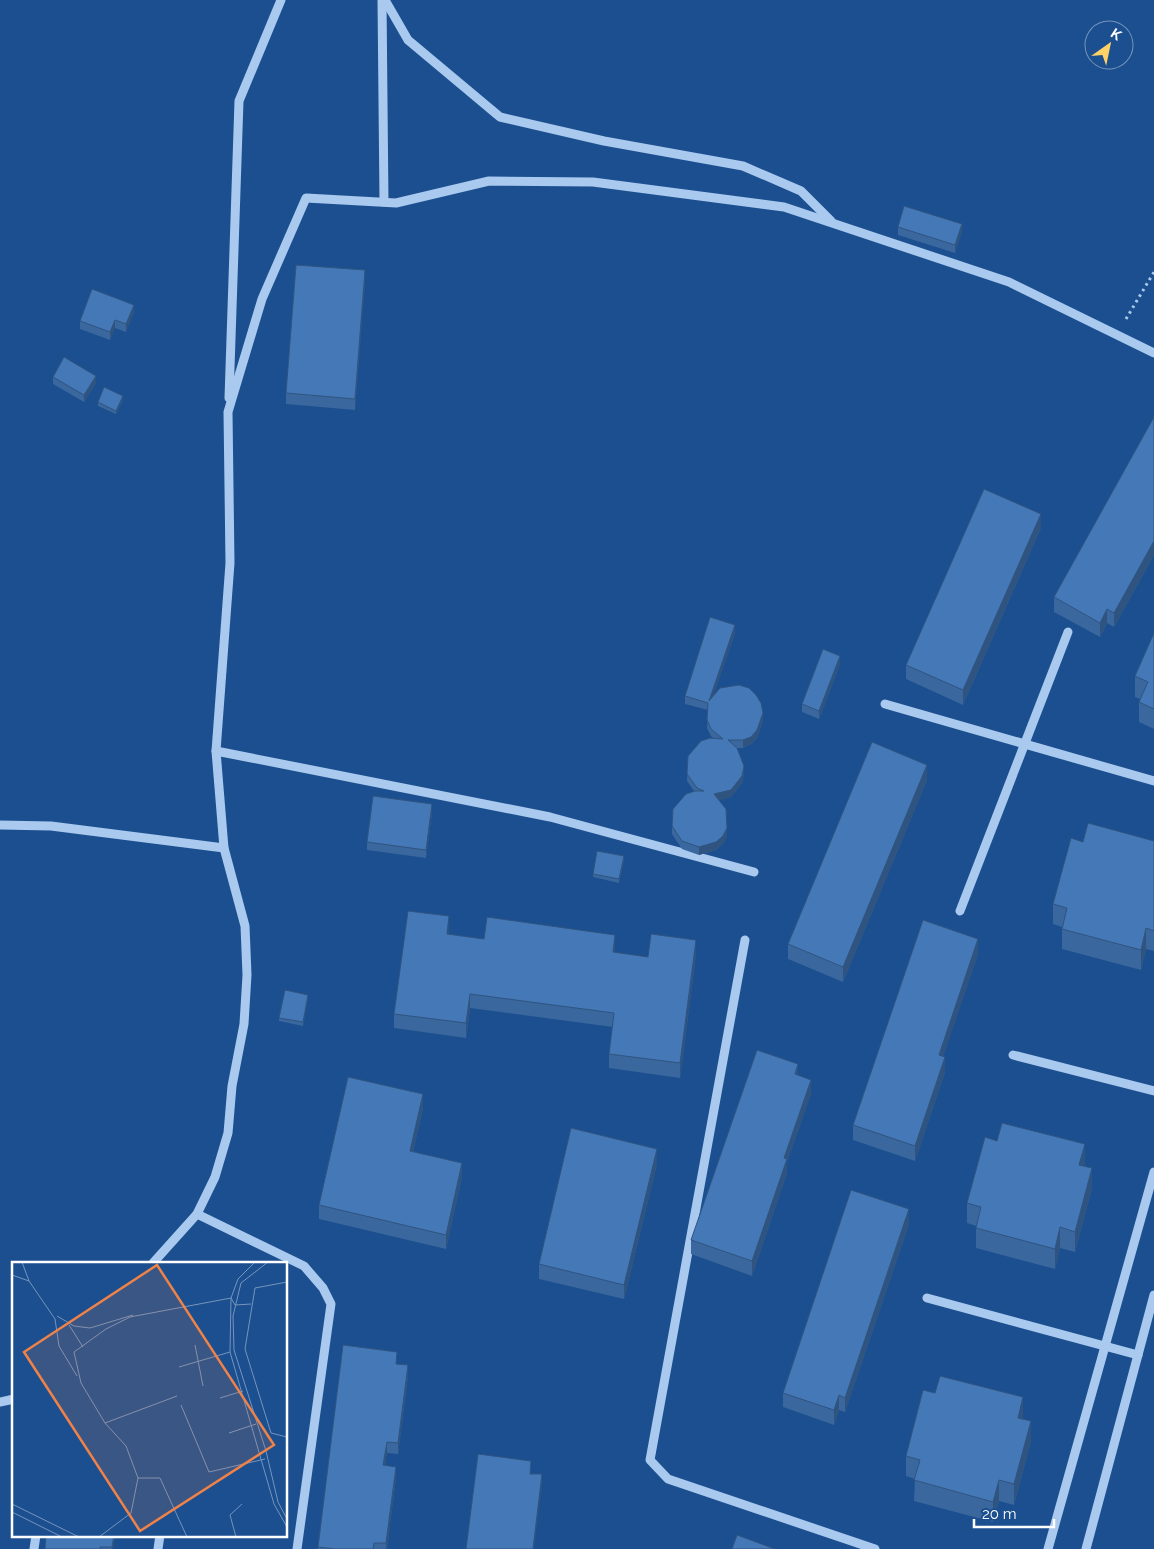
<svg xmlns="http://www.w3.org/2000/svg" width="1154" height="1549" font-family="Raleway,sans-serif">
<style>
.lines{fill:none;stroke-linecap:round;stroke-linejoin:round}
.path{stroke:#a9c9ee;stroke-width:3;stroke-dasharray:2.5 4;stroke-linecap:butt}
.minor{stroke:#a9c9ee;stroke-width:9}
.wall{fill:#3a679d}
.shaded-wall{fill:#305480}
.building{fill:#4478b7;stroke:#305480}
.inset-road{fill:none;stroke:#7695bc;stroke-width:1}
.view{fill:#ee8249;fill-opacity:0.15;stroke:#ee8249;stroke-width:2.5}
.inset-edge{fill:none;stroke:#fff;stroke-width:2.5}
</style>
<rect width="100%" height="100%" fill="#1b4f8f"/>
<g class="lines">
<path class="path" d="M1126 319 1154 272"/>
<g class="minor">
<path d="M382 0 384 202"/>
<path d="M385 0 408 40 500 117 604 141 743 166 801 191 831 221"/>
<path d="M229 398 239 101 281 0"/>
<path d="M885 704 1154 781"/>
<path d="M216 751 550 817 754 872"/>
<path d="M0 825 51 826 224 848"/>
<path d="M960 911 1068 632"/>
<path d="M745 940 650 1460 668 1479 875 1549"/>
<path d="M1013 1055 1154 1091"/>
<path d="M197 1214 304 1266 323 1288 331 1304 297 1549"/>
<path d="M153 1263 197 1214 215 1177 228 1133 232 1086 244 1024 247 975 245 926 224 848 216 751 230 563 228 412 262 299 306 198 396 203 489 181 593 182 784 207 1009 282 1154 353"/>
<path d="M927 1298 1138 1355"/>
<path d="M0 1402 14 1399"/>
<path d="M34 1549 36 1535"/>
<path d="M158 1549 160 1535"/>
<path d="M1048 1549 1154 1172"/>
<path d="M1086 1549 1154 1295"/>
</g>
</g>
<g class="wall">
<path d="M898 227 962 231 955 253 898 235Z"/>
<path d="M365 281 355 410 286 404V393Z"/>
<path d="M134 312 126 332 115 328 110 340 80 329V321Z"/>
<path d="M53 377 96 383 84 402 53 384Z"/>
<path d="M123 400 116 414 98 406V402Z"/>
<path d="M1154 417V555L1114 627 1107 623 1100 637 1054 612V597Z"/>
<path d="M1041 528 963 705 906 679V665Z"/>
<path d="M735 633 713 696 763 720 757 738 751 744 743 748H737L744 773 742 783 731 797 719 800 727 836 723 844 716 850 699 855 682 849 672 834V826L694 791 687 781 688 756 713 738 711 736 707 728 708 710 685 704V696Z"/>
<path d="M1154 633V729L1139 722V702L1140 699 1135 697V676Z"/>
<path d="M840 664 819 719 802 712V704Z"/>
<path d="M927 780 843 982 788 959V944Z"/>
<path d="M432 812 426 858 367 850V842Z"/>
<path d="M1154 841V951L1146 949 1141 970 1062 949V927L1053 924V904L1083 842Z"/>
<path d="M624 860 619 883 593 877V874Z"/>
<path d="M449 931V935L484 939 615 950V953L648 957 696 955 680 1078 609 1068V1054L613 1027 470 1008 466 1038 394 1028V1014Z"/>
<path d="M978 954 943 1056 945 1072 915 1161 853 1140V1125Z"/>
<path d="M308 998 303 1026 279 1021V1018Z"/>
<path d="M798 1075 811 1094 787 1162V1173L752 1276 691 1254V1240Z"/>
<path d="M423 1108 413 1152 462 1177 446 1249 319 1219V1205Z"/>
<path d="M657 1164 624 1299 539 1279V1264Z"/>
<path d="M1085 1165 1084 1166 1092 1188 1075 1252 1060 1248 1055 1269 976 1248V1226L967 1223V1203Z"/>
<path d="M909 1224 845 1412 839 1410 834 1425 783 1407V1393Z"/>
<path d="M397 1364 408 1376 398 1454 387 1453 385 1466 396 1478 387 1549H318V1547Z"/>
<path d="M1023 1417V1419L1031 1441 1014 1505 999 1501 993 1522 914 1501 915 1479 906 1476V1456Z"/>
<path d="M115 1535 113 1549H45Z"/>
</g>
<g class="shaded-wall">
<path d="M962 224V231L955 253V245Z"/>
<path d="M365 270V281L355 410V399Z"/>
<path d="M134 305V312L126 332V324Z"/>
<path d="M115 320V328L110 340V332Z"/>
<path d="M96 376V383L84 402V395Z"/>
<path d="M123 396V400L116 414V411Z"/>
<path d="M1041 514V528L963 705V690Z"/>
<path d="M1154 541V555L1114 627V613Z"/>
<path d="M1107 609V623L1100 637V623Z"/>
<path d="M735 625V633L709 708V701Z"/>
<path d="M840 656V664L819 719V711Z"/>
<path d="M763 713V720L757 738 751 744 743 748V740Z"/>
<path d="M927 765V780L843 982V967Z"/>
<path d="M744 766V773L742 783 731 797 714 802V794Z"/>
<path d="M432 804V812L426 858V850Z"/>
<path d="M727 828V836L723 844 716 850 699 855V847Z"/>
<path d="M624 856V860L619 883V879Z"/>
<path d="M449 916V931L447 949V934Z"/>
<path d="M1146 928V949L1141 970V950Z"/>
<path d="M615 935V950L613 967V952Z"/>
<path d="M978 939V954L939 1069V1055Z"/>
<path d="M696 940V955L680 1078V1063Z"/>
<path d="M470 994V1008L466 1038V1023Z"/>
<path d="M308 995V998L303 1026V1022Z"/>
<path d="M945 1057V1072L915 1161V1146Z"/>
<path d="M798 1064V1079L795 1074Z"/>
<path d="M811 1080V1094L787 1162V1173L752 1276V1261L784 1158Z"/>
<path d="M423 1094V1108L410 1165V1151Z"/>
<path d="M1085 1144V1165L1079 1185V1165Z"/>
<path d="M657 1149V1164L624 1299V1285Z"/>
<path d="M462 1163V1177L446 1249V1235Z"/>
<path d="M1092 1168V1188L1075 1252V1232Z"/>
<path d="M909 1209V1224L845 1412V1398Z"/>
<path d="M1060 1227V1248L1055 1269V1249Z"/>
<path d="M408 1365V1376L398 1454V1443Z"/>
<path d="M839 1395V1410L834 1425V1410Z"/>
<path d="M1023 1397V1417L1018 1438V1418Z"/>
<path d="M1031 1421V1441L1014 1505V1484Z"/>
<path d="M387 1442V1453L383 1476V1465Z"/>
<path d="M396 1467V1478L387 1549H386V1543Z"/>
<path d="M542 1474V1485L534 1549H533Z"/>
<path d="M999 1480V1501L993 1522V1502Z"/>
<path d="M114 1535H115L113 1549H112Z"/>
</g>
<g class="building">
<path d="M904 206 962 224 955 245 898 227Z"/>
<path d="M296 265 365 270 355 399 286 393Z"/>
<path d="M92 289 134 305 126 324 115 320 110 332 80 321Z"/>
<path d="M64 357 96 376 84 395 53 377Z"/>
<path d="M104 387 123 396 116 411 98 402Z"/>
<path d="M1154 417V541L1114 613 1107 609 1100 623 1054 597Z"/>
<path d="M984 489 1041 514 963 690 906 665Z"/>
<path d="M710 617 735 625 709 701 720 688 739 685 749 688 756 695 761 703 763 713 757 730 751 737 743 740H728L737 748 744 766 742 776 731 790 714 794 726 809 727 828 723 836 716 842 699 847 682 841 672 826 673 809 686 794 695 791H704L697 788 687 774 688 756 701 741 710 738 723 739 711 729 707 720 708 703 685 696Z"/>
<path d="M1154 633V709L1139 702 1148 682 1135 676Z"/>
<path d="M823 649 840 656 819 711 802 704Z"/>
<path d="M872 742 927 765 843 967 788 944Z"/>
<path d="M373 796 432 804 426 850 367 842Z"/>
<path d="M1088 823 1154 841V931L1146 928 1141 950 1062 929 1067 908 1053 904 1071 838 1083 842Z"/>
<path d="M597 851 624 856 619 879 593 874Z"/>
<path d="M408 911 449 916 447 934 484 939 487 917 615 935 613 952 648 957 651 934 696 940 680 1063 609 1054 614 1013 470 994 466 1023 394 1014Z"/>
<path d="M923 920 978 939 939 1055 945 1057 915 1146 853 1125Z"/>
<path d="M285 990 308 995 303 1022 279 1018Z"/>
<path d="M757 1050 798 1064 795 1074 811 1080 784 1158 787 1159 752 1261 691 1240Z"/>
<path d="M348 1077 423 1094 410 1151 462 1163 446 1235 319 1205Z"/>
<path d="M1002 1123 1085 1144 1079 1165 1092 1168 1075 1232 1060 1227 1055 1249 976 1228 981 1207 967 1203 985 1137 997 1141Z"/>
<path d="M571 1128 657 1149 624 1285 539 1264Z"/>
<path d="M851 1190 909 1209 845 1398 839 1395 834 1410 783 1393Z"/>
<path d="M343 1345 397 1352 396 1364 408 1365 398 1443 387 1442 383 1465 396 1467 386 1543H374L373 1549H335L318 1547Z"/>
<path d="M940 1376 1023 1397 1018 1418 1031 1421 1014 1484 999 1480 993 1502 914 1480 920 1460 906 1456 923 1390 935 1393Z"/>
<path d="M478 1454 531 1461 530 1474H542L533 1549H466Z"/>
<path d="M46 1535H114L112 1547H100V1549H45Z"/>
<path d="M737 1535 775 1549H732Z"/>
</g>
<g transform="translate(12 1262)">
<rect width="275" height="275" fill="#1b4f8f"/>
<path class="inset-road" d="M10 0 17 19 43 57 47 84 65 114M243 0 226 17 219 36 218 90 262 242 275 265M256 0 229 21 221 54 222 88 254 189 266 240 275 257M0 13 17 19M275 20 243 26 233 87 259 171 275 175M45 54 62 64 78 66 121 53M57 63 71 85M183 83 191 124M167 105 218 90M208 136 231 129M169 143 197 210 253 197M93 161 165 134M217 171 244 162M126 216H148L175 275M0 242 67 275M0 250 50 275M87 275 119 251 126 216 114 184 93 161 69 121 62 90 94 67 118 55 219 36 223 43 239 42M224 275 218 253 230 242"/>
<path class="view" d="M145 3 262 183 128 269 12 90Z"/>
<rect width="275" height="275" class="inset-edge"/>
</g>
<g transform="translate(1109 45) rotate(33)"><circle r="24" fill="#1b4f8f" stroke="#7695bc"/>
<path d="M0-4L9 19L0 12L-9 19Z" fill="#ffd166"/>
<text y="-8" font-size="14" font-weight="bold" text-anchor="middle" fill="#ffffff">K</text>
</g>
<path d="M974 1519v8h80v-8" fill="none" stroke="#ffffff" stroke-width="2.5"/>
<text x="982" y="1519" font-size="15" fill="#ffffff" stroke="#1b4f8f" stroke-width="4" paint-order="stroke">20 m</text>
</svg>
